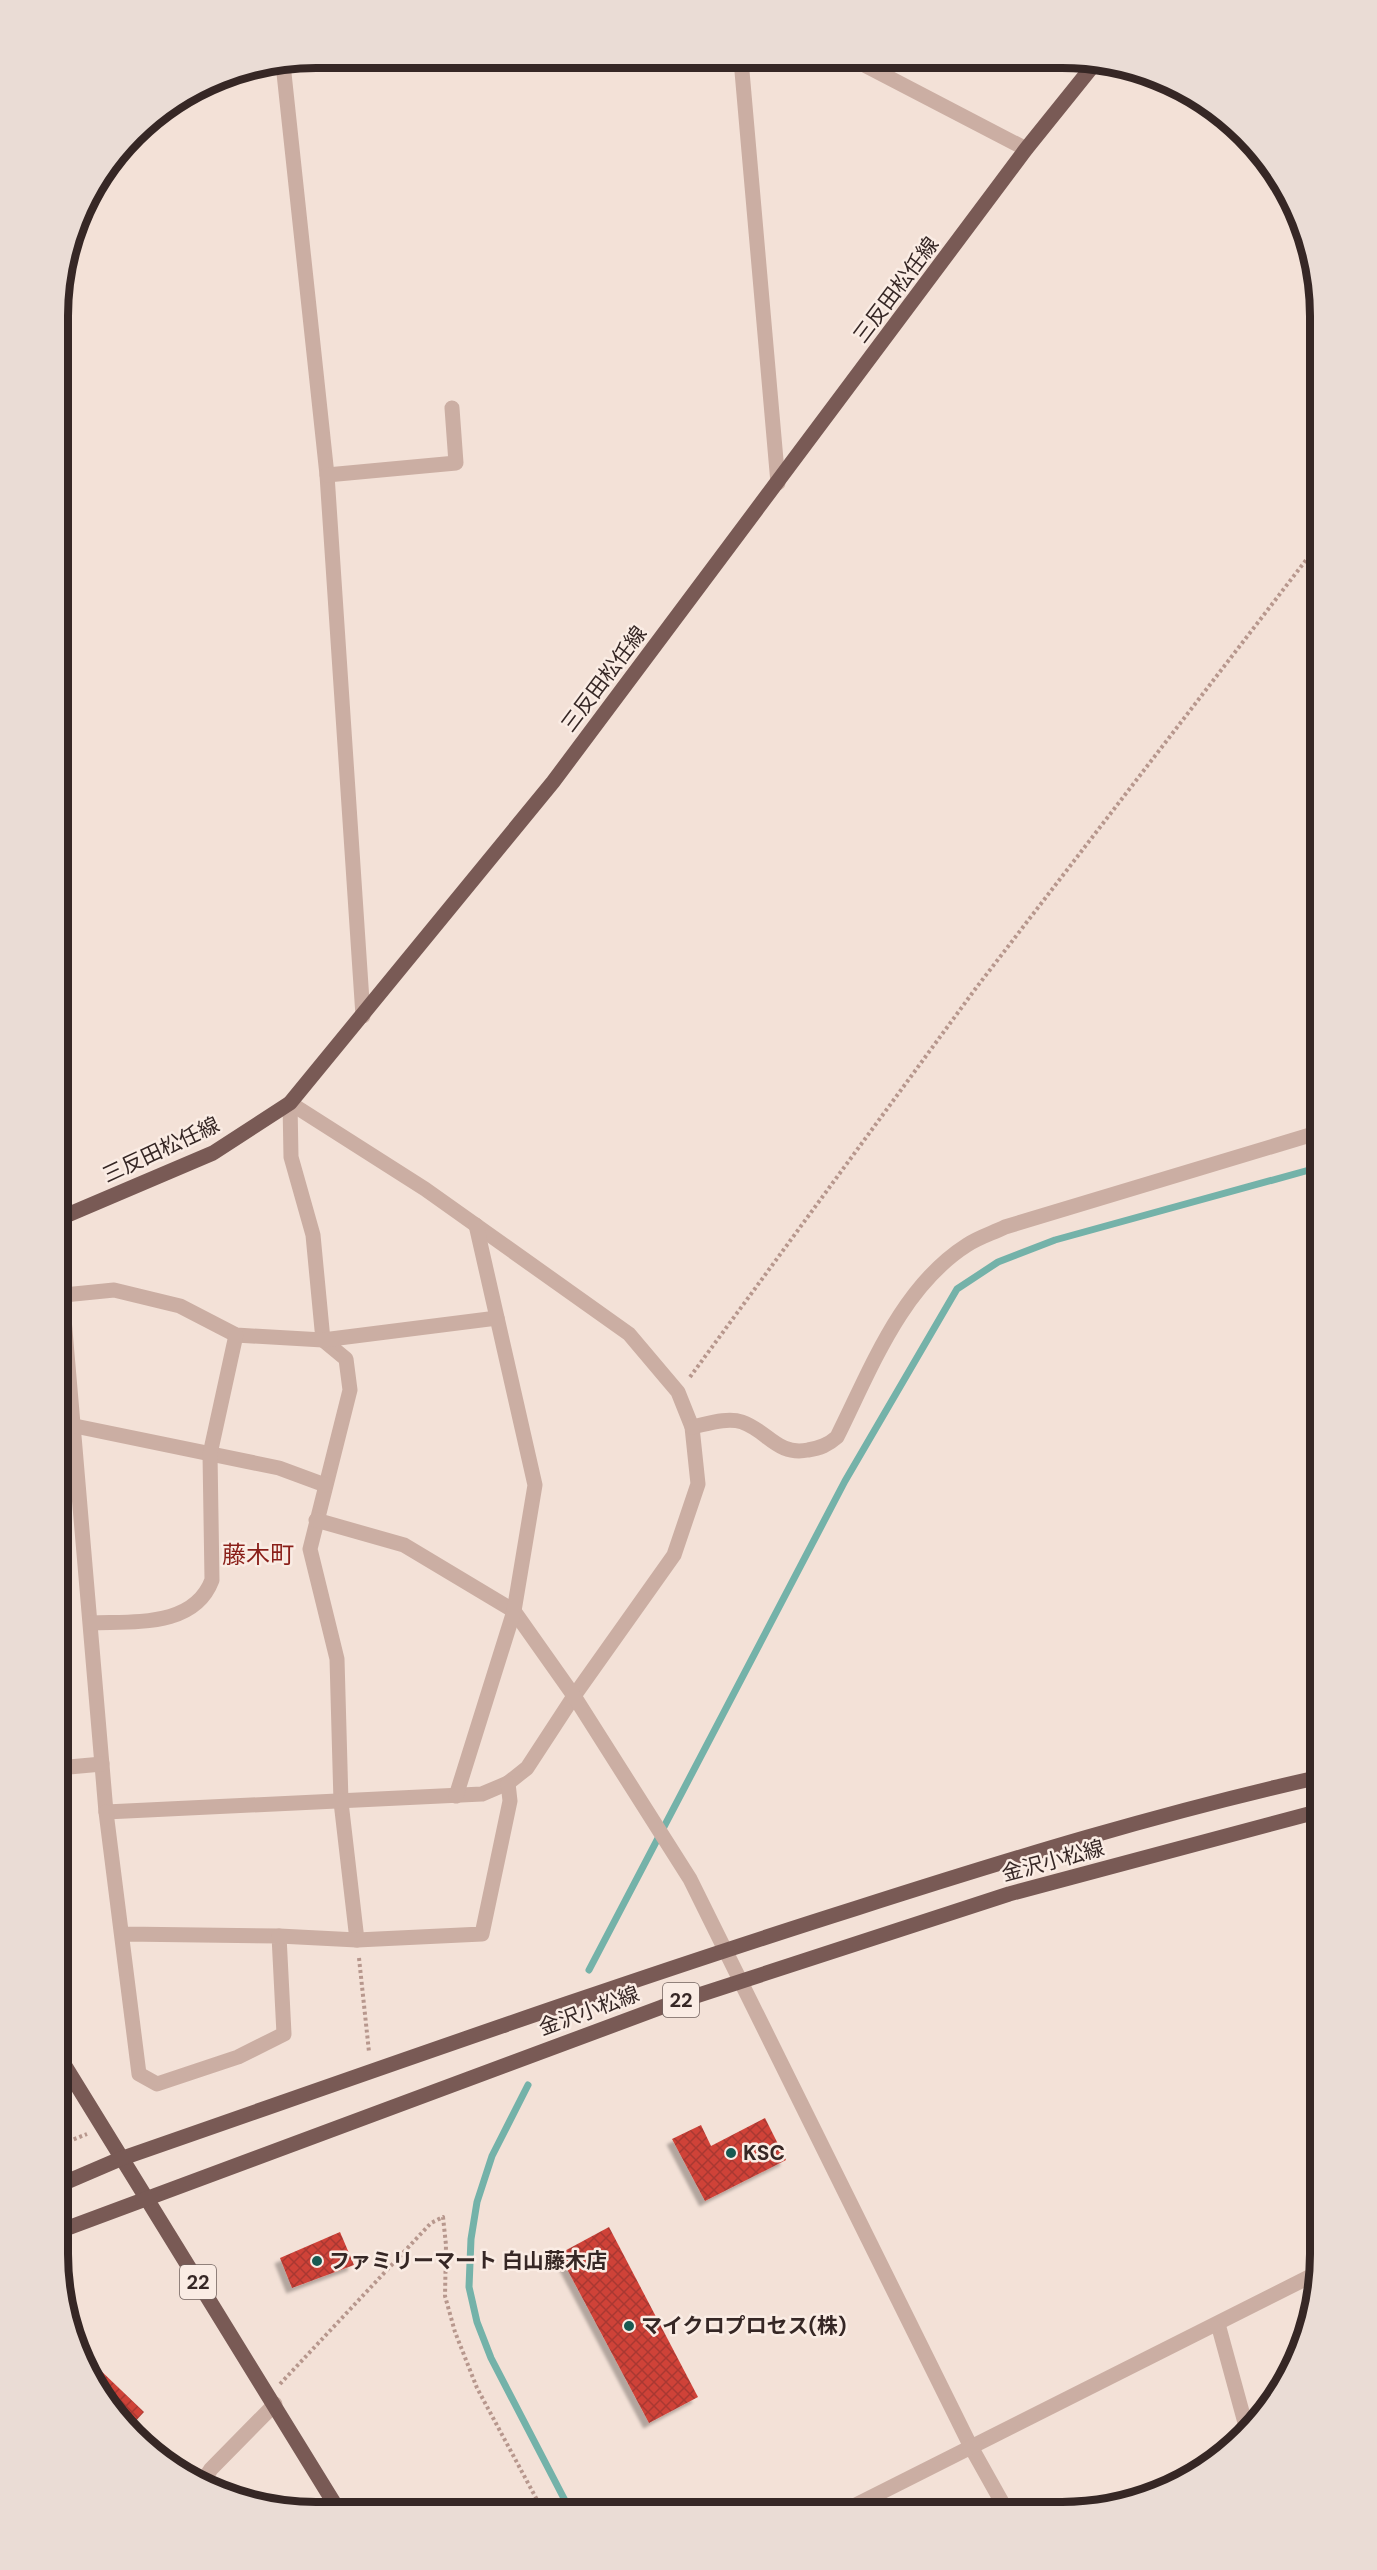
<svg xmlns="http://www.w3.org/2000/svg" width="1377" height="2570" font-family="'DM Sans','Noto Sans JP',sans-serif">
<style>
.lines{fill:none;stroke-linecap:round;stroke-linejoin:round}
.stream{stroke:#74b2a9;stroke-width:7}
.building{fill:url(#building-cross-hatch);filter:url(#shadow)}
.path{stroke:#b7978d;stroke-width:4;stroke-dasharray:3 3;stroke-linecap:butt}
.minor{stroke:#cbaea3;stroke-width:15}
.major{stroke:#795a55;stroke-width:15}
.poi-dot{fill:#185a52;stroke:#faece4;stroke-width:2}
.labels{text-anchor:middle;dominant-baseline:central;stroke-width:5;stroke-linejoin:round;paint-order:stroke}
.shield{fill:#faece4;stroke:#71625e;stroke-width:1.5}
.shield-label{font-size:20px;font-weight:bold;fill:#362725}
.street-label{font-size:21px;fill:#362725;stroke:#faece4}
.poi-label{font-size:21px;font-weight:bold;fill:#362725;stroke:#faece4;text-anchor:start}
.quarter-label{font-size:24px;fill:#8a1f19;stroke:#faece4}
.rim{fill:none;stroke:#362725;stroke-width:8}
</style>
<defs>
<pattern id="building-cross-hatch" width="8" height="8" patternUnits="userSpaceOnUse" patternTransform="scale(1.5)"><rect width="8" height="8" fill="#cf4239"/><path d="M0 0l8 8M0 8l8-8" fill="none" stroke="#a93730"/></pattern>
<filter id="shadow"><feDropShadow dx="-5.5" dy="5.5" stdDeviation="1.5" flood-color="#0004"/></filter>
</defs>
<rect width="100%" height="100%" fill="#f3e1d7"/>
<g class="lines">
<g class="stream">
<path d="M589 1970 845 1481 957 1289 998 1262 1055 1240 1320 1167"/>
<path d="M528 2085 492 2156 477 2202 471 2239 469 2287 477 2322 491 2358 571 2512"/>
</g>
</g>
<g class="building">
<path d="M765 2118 786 2160 705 2201 672 2139 701 2125 711 2146Z"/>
<path d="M609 2227 698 2397 649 2423 559 2254Z"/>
<path d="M340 2232 354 2265 292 2288 280 2258Z"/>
<path d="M75 2346 144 2412 128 2429 101 2398Z"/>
</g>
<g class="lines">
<g class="path">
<path d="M690 1377 976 988 1320 542"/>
<path d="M359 1958 369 2052"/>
<path d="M57 2146 87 2134"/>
<path d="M280 2384 431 2223 443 2217 446 2245 445 2296 455 2332 477 2388 543 2511"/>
</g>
<g class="minor">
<path d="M741 60 778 483"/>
<path d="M855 60 1026 149"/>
<path d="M283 64 327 475 363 1016"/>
<path d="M327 475 456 463 452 408"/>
<path d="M290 1103 291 1157 313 1235 323 1340 346 1359 350 1390 310 1549 337 1659 341 1802 357 1940"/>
<path d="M58 1248 106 1812 482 1794 508 1783 527 1768 574 1696 674 1555 698 1484 692 1427 678 1392 629 1334 425 1189 290 1103"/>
<path d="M64 1295 114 1290 180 1306 236 1335 323 1340 497 1318"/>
<path d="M75 1426 279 1468 325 1485"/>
<path d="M692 1427C707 1424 727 1417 742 1422 768 1431 777 1456 808 1450 820 1448 828 1445 837 1437 871 1369 901 1287 967 1245 979 1237 993 1233 1005 1227L1320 1132"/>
<path d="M316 1520 404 1545 514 1611 574 1696 690 1879 971 2447 1008 2513"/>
<path d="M91 1623C133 1621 194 1628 212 1580L210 1454 236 1335"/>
<path d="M58 1768 102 1764"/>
<path d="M456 1796 514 1611 535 1485 476 1225"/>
<path d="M106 1812 139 2074 157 2084 238 2057 284 2034 279 1936 124 1934"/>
<path d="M279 1936 357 1940 482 1934 510 1801 508 1783"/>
<path d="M1218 2324 1247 2430"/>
<path d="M201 2484 211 2469 275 2404"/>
<path d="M842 2512 1319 2272"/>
</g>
<g class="major">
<path d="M58 1219 213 1153 290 1103 553 782 1026 149 1096 62"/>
<path d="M57 2053 339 2511"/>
<path d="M57 2186 120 2159C365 2074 610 1986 857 1908 1010 1859 1163 1812 1320 1777"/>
<path d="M57 2232 662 2007 1009 1894 1320 1811"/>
</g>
</g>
<g class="poi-dot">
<circle cx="731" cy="2153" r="6"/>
<circle cx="317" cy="2261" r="6"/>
<circle cx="629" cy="2326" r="6"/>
</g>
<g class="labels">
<g class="shield">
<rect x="663" y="1983" width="36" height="34" rx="4.5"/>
<rect x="180" y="2265" width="36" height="34" rx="4.5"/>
</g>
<g class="shield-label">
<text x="681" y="2000">22</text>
<text x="198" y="2282">22</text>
</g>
<g class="street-label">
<text transform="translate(896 290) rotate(-53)">三反田松任線</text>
<text transform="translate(604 679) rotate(-53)">三反田松任線</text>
<text transform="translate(161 1150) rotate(-25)">三反田松任線</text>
<text transform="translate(1053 1861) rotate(-15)">金沢小松線</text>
<text transform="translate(589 2011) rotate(-20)">金沢小松線</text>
</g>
<g class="poi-label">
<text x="743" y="2153">KSC</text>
<text x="329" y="2261">ファミリーマート 白山藤木店</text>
<text x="641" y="2326">マイクロプロセス(株)</text>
</g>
<g class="quarter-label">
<text x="258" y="1554">藤木町</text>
</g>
</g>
<path d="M0 0H1377V2570H0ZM316 68H1062A248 248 0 0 1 1310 316V2254A248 248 0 0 1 1062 2502H316A248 248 0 0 1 68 2254V316A248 248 0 0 1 316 68Z" fill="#eadcd5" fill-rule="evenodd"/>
<path class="rim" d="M316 68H1062A248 248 0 0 1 1310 316V2254A248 248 0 0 1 1062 2502H316A248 248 0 0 1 68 2254V316A248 248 0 0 1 316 68Z"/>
</svg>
